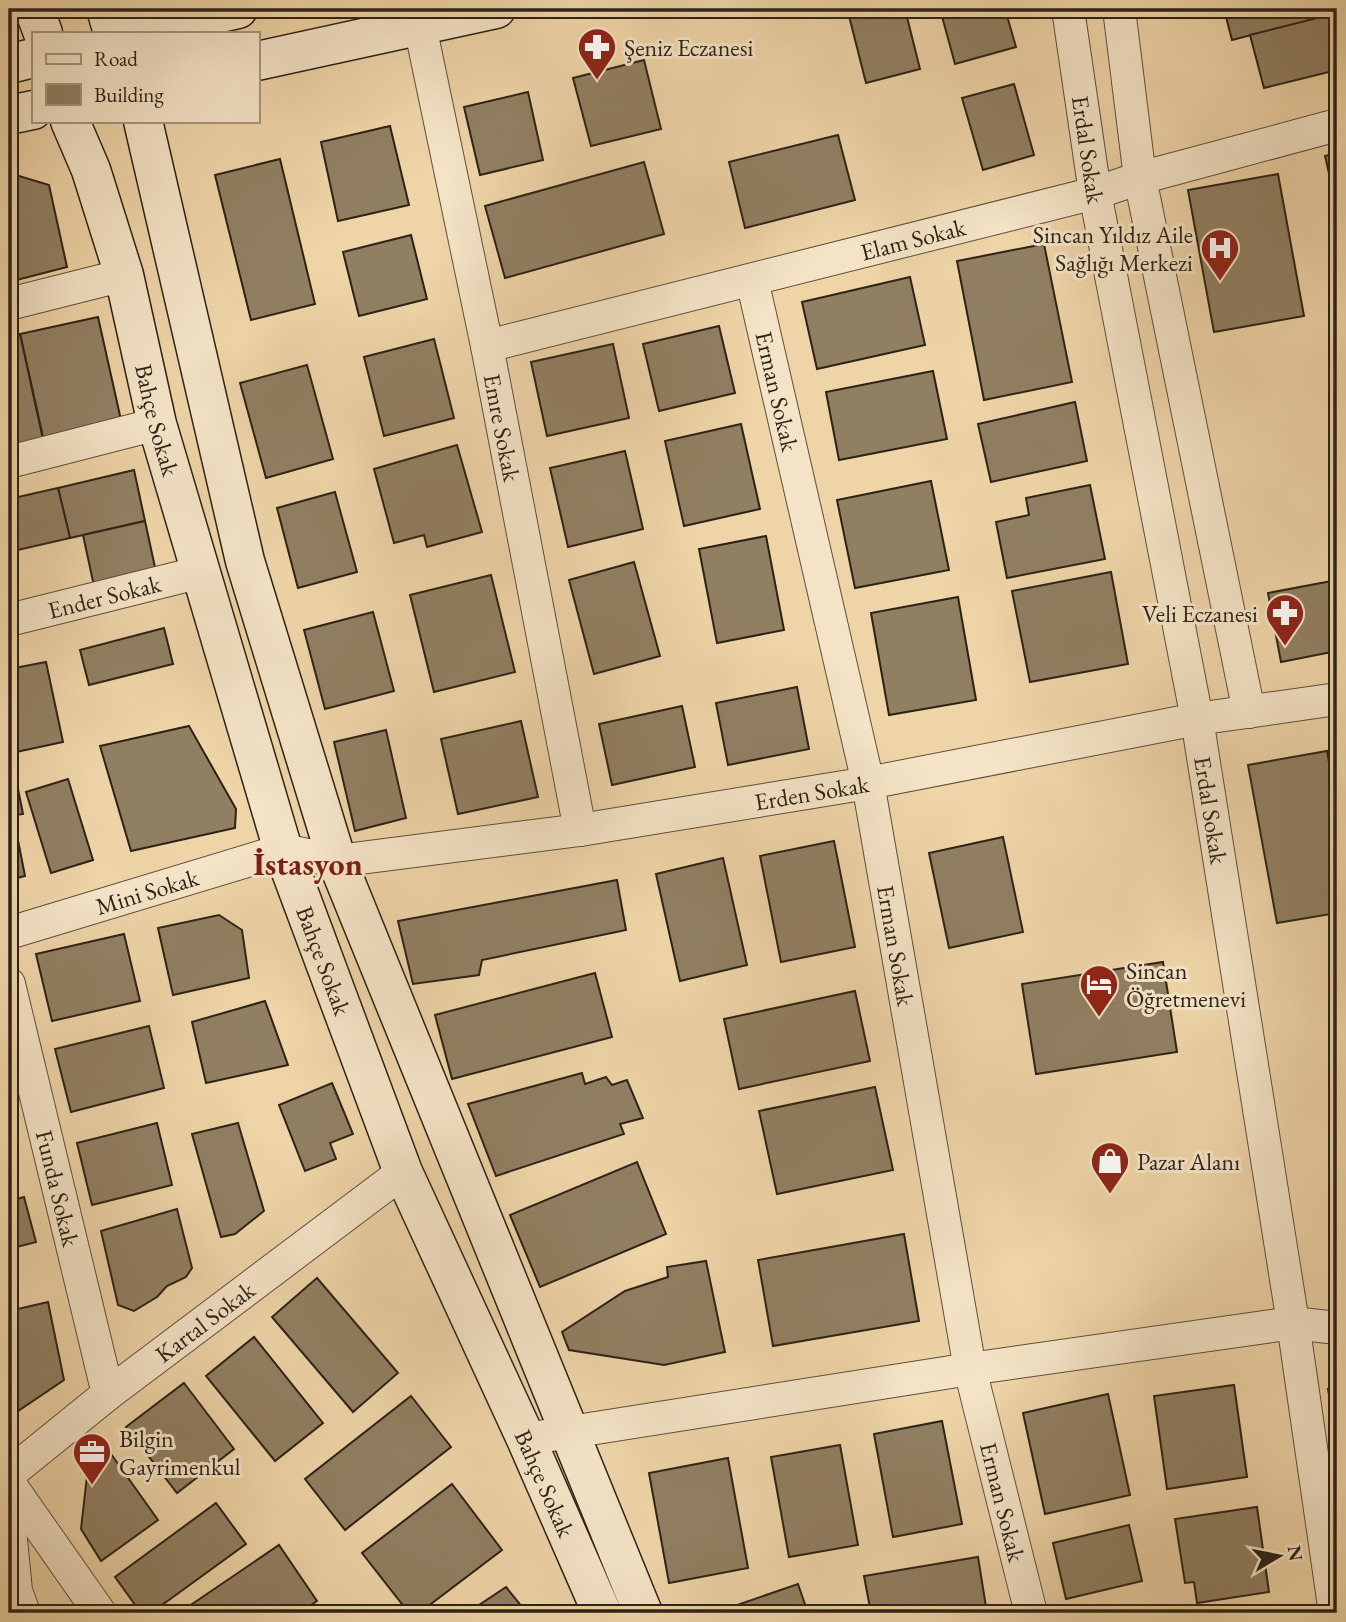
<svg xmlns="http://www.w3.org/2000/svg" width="1346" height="1622" font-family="'EB Garamond',serif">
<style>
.building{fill:#917f62;stroke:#2c2317;stroke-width:2}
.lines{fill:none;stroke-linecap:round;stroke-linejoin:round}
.street-casing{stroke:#5c4f3b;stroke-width:34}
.secondary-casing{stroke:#2c2317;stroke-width:41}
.street{stroke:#f4e3c6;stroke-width:32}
.secondary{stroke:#f4e3c6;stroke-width:38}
.labels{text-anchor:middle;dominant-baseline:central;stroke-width:6;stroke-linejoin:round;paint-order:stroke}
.poi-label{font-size:24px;fill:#2c2317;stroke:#f4e3c6;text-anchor:start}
.street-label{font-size:24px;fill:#2c2317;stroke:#f4e3c6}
.district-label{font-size:32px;font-weight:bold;fill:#7a1f14;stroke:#f4e3c6}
</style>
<rect width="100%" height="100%" fill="#eed4a7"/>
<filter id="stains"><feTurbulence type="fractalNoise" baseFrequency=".00286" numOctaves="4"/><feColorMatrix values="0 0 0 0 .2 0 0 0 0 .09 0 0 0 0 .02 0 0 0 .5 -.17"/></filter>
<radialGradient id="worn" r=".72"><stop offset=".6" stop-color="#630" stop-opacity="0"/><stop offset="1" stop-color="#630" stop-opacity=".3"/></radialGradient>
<g class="building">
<path d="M862 9H905L920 69 866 83 848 12Z"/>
<path d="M940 9H1005L1016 47 955 64Z"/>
<path d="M1224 9H1320L1322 17 1232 40Z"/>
<path d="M1337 13V70L1264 88 1250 35Z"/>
<path d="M644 60 661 129 591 146 573 78Z"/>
<path d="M1014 84 1034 155 983 170 962 98Z"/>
<path d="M528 92 543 160 480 175 464 107Z"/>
<path d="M390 126 409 205 338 221 321 142Z"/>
<path d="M838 135 855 200 745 228 729 162Z"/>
<path d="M1337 153V208L1325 156Z"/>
<path d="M280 159 315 304 251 320 215 175Z"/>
<path d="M644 162 664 234 505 278 485 206Z"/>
<path d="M1278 174 1304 316 1214 332 1188 190Z"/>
<path d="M19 176 49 185 67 267 9 282V179Z"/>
<path d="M411 235 427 299 359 316 343 252Z"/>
<path d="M1044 244 1072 382 984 400 957 261Z"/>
<path d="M910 277 925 345 817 369 802 302Z"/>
<path d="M98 317 121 420 43 437 20 334Z"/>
<path d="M719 326 735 393 659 411 643 344Z"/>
<path d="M20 334 44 444 9 452V337Z"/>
<path d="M434 339 454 418 384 436 364 357Z"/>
<path d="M613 344 629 418 547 436 531 362Z"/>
<path d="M307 365 333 459 266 478 240 383Z"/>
<path d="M933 371 947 439 839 460 826 392Z"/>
<path d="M1075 402 1087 461 991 482 978 424Z"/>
<path d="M741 424 760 509 684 526 665 441Z"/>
<path d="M457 445 482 532 427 547 424 535 394 543 374 469Z"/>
<path d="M625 451 643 529 568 547 550 468Z"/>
<path d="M134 470 145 521 70 538 58 488Z"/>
<path d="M931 481 949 570 855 588 837 500Z"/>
<path d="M1090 485 1105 559 1007 578 996 522 1029 515 1026 498Z"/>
<path d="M58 488 70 538 9 552V499Z"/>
<path d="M335 492 357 572 298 588 277 508Z"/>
<path d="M145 521 156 572 94 586 83 535Z"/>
<path d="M766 536 784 630 717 643 699 549Z"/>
<path d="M634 562 660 656 594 674 569 580Z"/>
<path d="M1111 572 1128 664 1030 682 1012 591Z"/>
<path d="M491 575 515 672 434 692 410 595Z"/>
<path d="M1337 580V651L1281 662 1268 593Z"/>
<path d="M958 597 976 700 889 715 871 613Z"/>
<path d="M373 612 394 691 325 709 304 630Z"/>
<path d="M164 628 173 664 89 685 80 650Z"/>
<path d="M46 662 63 742 16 752 9 718V669Z"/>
<path d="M797 687 809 749 728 765 716 703Z"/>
<path d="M682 706 695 767 612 785 599 724Z"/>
<path d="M521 721 538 797 458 814 441 739Z"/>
<path d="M189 726 236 809 235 828 131 851 100 746Z"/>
<path d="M386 730 406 818 355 831 334 742Z"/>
<path d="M1327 751 1337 808V913L1277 923 1248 765Z"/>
<path d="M15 774 23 814 9 816V776Z"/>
<path d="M68 779 93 860 51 873 26 792Z"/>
<path d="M13 815 25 876 9 880V816Z"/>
<path d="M1003 837 1023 932 949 948 929 853Z"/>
<path d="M834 841 855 947 781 962 760 856Z"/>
<path d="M723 858 747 965 680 981 656 874Z"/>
<path d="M617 880 626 930 482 960 479 975 413 984 398 921Z"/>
<path d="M219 915 242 930 249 978 173 995 158 928Z"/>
<path d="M124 934 140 1001 52 1021 36 954Z"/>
<path d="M1163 962 1177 1052 1036 1074 1022 984Z"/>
<path d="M595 973 612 1037 452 1079 435 1015Z"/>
<path d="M855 991 870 1061 739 1089 724 1019Z"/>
<path d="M265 1001 288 1065 206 1083 192 1022Z"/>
<path d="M149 1026 164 1088 71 1112 55 1049Z"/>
<path d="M582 1073 585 1084 606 1077 612 1085 627 1080 643 1118 620 1124 624 1134 496 1176 468 1104Z"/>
<path d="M332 1083 353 1134 330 1143 336 1159 305 1171 279 1105Z"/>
<path d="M875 1087 893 1170 777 1194 759 1111Z"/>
<path d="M157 1123 172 1185 92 1205 77 1143Z"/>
<path d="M238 1123 264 1211 235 1234 221 1237 192 1134Z"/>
<path d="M9 1140 17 1171 9 1173Z"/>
<path d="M637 1162 666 1234 540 1287 510 1215Z"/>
<path d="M24 1197 36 1242 9 1249V1201Z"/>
<path d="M177 1209 192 1268 186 1277 167 1286 157 1297 134 1311 118 1305 101 1231Z"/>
<path d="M904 1234 919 1321 773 1346 758 1260Z"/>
<path d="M706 1261 725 1352 664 1365 569 1350 562 1332 625 1291 668 1277 667 1267Z"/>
<path d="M317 1278 398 1373 353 1412 272 1317Z"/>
<path d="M48 1302 64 1380 9 1417V1311Z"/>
<path d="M254 1337 323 1423 275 1461 206 1376Z"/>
<path d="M184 1383 234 1449 177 1493 126 1427Z"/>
<path d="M1234 1385 1247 1477 1167 1489 1154 1396Z"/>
<path d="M1337 1387V1441L1328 1389Z"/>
<path d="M1108 1394 1130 1495 1045 1514 1023 1413Z"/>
<path d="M411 1396 451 1447 345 1530 305 1479Z"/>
<path d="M942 1421 962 1524 893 1537 874 1434Z"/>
<path d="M840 1445 858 1545 789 1557 771 1457Z"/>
<path d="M106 1447 158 1520 101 1561 81 1529 89 1458Z"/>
<path d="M728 1458 748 1568 669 1583 649 1473Z"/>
<path d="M452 1484 502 1550 419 1613H409L362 1553Z"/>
<path d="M216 1503 246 1544 151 1613H141L115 1577Z"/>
<path d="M1257 1507 1269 1592 1197 1603 1194 1582 1185 1583 1175 1519Z"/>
<path d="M1129 1525 1142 1581 1066 1599 1053 1543Z"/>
<path d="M279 1545 317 1601 299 1613H179Z"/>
<path d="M978 1557 987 1613H871L864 1576Z"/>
<path d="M798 1584 808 1613H714Z"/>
<path d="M506 1587 527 1613H467Z"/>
</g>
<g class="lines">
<g class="street-casing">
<g id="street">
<path id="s1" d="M1068 9 1095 193 1197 719 1293 1323 1335 1613"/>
<path d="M1119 9 1140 178 1249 712"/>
<path id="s2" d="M420 26 487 346 580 830"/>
<path id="s3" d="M752 280 868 783 970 1369 1031 1613"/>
<path d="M9 304 124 275"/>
<path id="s4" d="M487 346 1095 193 1140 178 1337 125"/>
<path d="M9 462 157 424"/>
<path id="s5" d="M9 620 201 572"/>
<path id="s6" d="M9 933 283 850 337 861 580 830 868 783 1197 719 1337 699"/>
<path id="s7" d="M9 984 108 1394"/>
<path d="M526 1439 970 1369 1293 1323 1337 1328"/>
<path id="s8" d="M9 1474 108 1394 403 1172"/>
<path d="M9 1483 100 1613"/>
<path d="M9 1519 16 1591 24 1613"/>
</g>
</g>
<g class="secondary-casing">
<g id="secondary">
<path d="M34 9 43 33"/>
<path d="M106 9 113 33"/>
<path d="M133 33 238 9"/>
<path d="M257 61 496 9"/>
<path d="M9 64 33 58"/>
<path d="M9 115 33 110"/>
<path id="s9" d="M70 121 91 170 124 275 157 424 283 850 403 1172 526 1439 602 1613"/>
<path d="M143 121 245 561 337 861 643 1613"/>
</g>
</g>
<use href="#street" class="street"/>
<use href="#secondary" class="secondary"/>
</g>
<defs>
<g id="pharmacy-pin" transform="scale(2.0125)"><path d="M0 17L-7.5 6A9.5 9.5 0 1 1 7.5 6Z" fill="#8f2418" stroke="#f4e3c6"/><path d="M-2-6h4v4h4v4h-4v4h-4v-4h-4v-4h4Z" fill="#fff"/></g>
<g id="hospital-pin" transform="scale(2.0125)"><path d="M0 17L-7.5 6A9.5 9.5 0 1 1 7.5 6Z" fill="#8f2418" stroke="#f4e3c6"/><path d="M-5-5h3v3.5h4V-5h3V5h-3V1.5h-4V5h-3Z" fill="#fff"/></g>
<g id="hotel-pin" transform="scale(2.0125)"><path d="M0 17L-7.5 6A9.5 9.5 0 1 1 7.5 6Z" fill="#8f2418" stroke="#f4e3c6"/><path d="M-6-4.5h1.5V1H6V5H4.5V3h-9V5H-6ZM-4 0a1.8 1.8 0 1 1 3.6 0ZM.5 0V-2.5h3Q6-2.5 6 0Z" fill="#fff"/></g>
<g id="shop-pin" transform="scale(2.0125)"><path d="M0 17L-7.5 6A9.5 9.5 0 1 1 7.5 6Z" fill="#8f2418" stroke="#f4e3c6"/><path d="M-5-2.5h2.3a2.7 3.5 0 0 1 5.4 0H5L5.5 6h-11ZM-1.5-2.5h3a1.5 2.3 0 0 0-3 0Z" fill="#fff"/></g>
<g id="office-pin" transform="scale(2.0125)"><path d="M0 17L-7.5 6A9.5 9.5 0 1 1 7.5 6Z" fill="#8f2418" stroke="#f4e3c6"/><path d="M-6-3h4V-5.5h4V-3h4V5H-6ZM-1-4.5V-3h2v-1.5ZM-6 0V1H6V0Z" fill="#fff"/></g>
</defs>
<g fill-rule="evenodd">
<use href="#pharmacy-pin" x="597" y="47"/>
<use href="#hospital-pin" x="1220" y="248"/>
<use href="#pharmacy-pin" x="1285" y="613"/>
<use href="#hotel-pin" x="1099" y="984"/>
<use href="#shop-pin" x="1110" y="1161"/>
<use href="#office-pin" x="92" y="1452"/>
</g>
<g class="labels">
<g class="poi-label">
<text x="624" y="47">Şeniz Eczanesi</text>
<text x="1193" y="234" text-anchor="end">Sincan Yıldız Aile<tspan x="1193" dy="28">Sağlığı Merkezi</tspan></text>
<text x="1258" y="613" text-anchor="end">Veli Eczanesi</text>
<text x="1126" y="970">Sincan<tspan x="1126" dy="28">Öğretmenevi</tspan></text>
<text x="1137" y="1161">Pazar Alanı</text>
<text x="119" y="1438">Bilgin<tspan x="119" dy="28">Gayrimenkul</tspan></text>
</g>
<g class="street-label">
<text stroke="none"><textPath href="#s1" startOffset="142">Erdal Sokak</textPath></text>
<text stroke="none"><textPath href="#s4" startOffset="439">Elam Sokak</textPath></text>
<text stroke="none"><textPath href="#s3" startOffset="114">Erman Sokak</textPath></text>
<text stroke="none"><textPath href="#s9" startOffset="312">Bahçe Sokak</textPath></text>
<text stroke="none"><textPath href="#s2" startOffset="410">Emre Sokak</textPath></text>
<text stroke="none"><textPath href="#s5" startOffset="98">Ender Sokak</textPath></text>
<text stroke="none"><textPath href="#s6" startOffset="821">Erden Sokak</textPath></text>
<text stroke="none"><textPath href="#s1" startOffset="814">Erdal Sokak</textPath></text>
<text stroke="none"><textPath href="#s6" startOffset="144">Mini Sokak</textPath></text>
<text stroke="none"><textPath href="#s3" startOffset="681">Erman Sokak</textPath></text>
<text stroke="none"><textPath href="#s9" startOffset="878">Bahçe Sokak</textPath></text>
<text stroke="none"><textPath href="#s7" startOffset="210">Funda Sokak</textPath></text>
<text stroke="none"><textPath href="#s8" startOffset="248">Kartal Sokak</textPath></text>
<text stroke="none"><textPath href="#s9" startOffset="1446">Bahçe Sokak</textPath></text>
<text stroke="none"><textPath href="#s3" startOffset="1248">Erman Sokak</textPath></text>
</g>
<g class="district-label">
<text x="308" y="864">İstasyon</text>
</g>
</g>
<rect width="1346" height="1622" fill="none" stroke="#eed4a7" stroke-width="35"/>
<rect x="10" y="10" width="1325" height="1601" fill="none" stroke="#2c2317" stroke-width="3.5"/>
<rect x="18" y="18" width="1311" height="1587" fill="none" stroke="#2c2317" stroke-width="2"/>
<rect x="32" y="32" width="228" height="91" fill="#f4e3c6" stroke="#a49680" stroke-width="2"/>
<rect x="46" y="54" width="35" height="10" fill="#f4e3c6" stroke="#a49680" stroke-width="2"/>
<text x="94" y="66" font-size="21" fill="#2c2317">Road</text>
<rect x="46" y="84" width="35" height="21" fill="#917f62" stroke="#a49680" stroke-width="2"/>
<text x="94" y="102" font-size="21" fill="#2c2317">Building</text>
<g transform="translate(1279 1556) rotate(80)" stroke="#f4e3c6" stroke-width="5" paint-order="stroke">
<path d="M0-5L12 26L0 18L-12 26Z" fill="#2c2317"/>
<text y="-10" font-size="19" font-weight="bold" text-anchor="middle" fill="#2c2317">N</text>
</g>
<rect width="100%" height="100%" filter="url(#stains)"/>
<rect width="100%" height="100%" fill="url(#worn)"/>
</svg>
